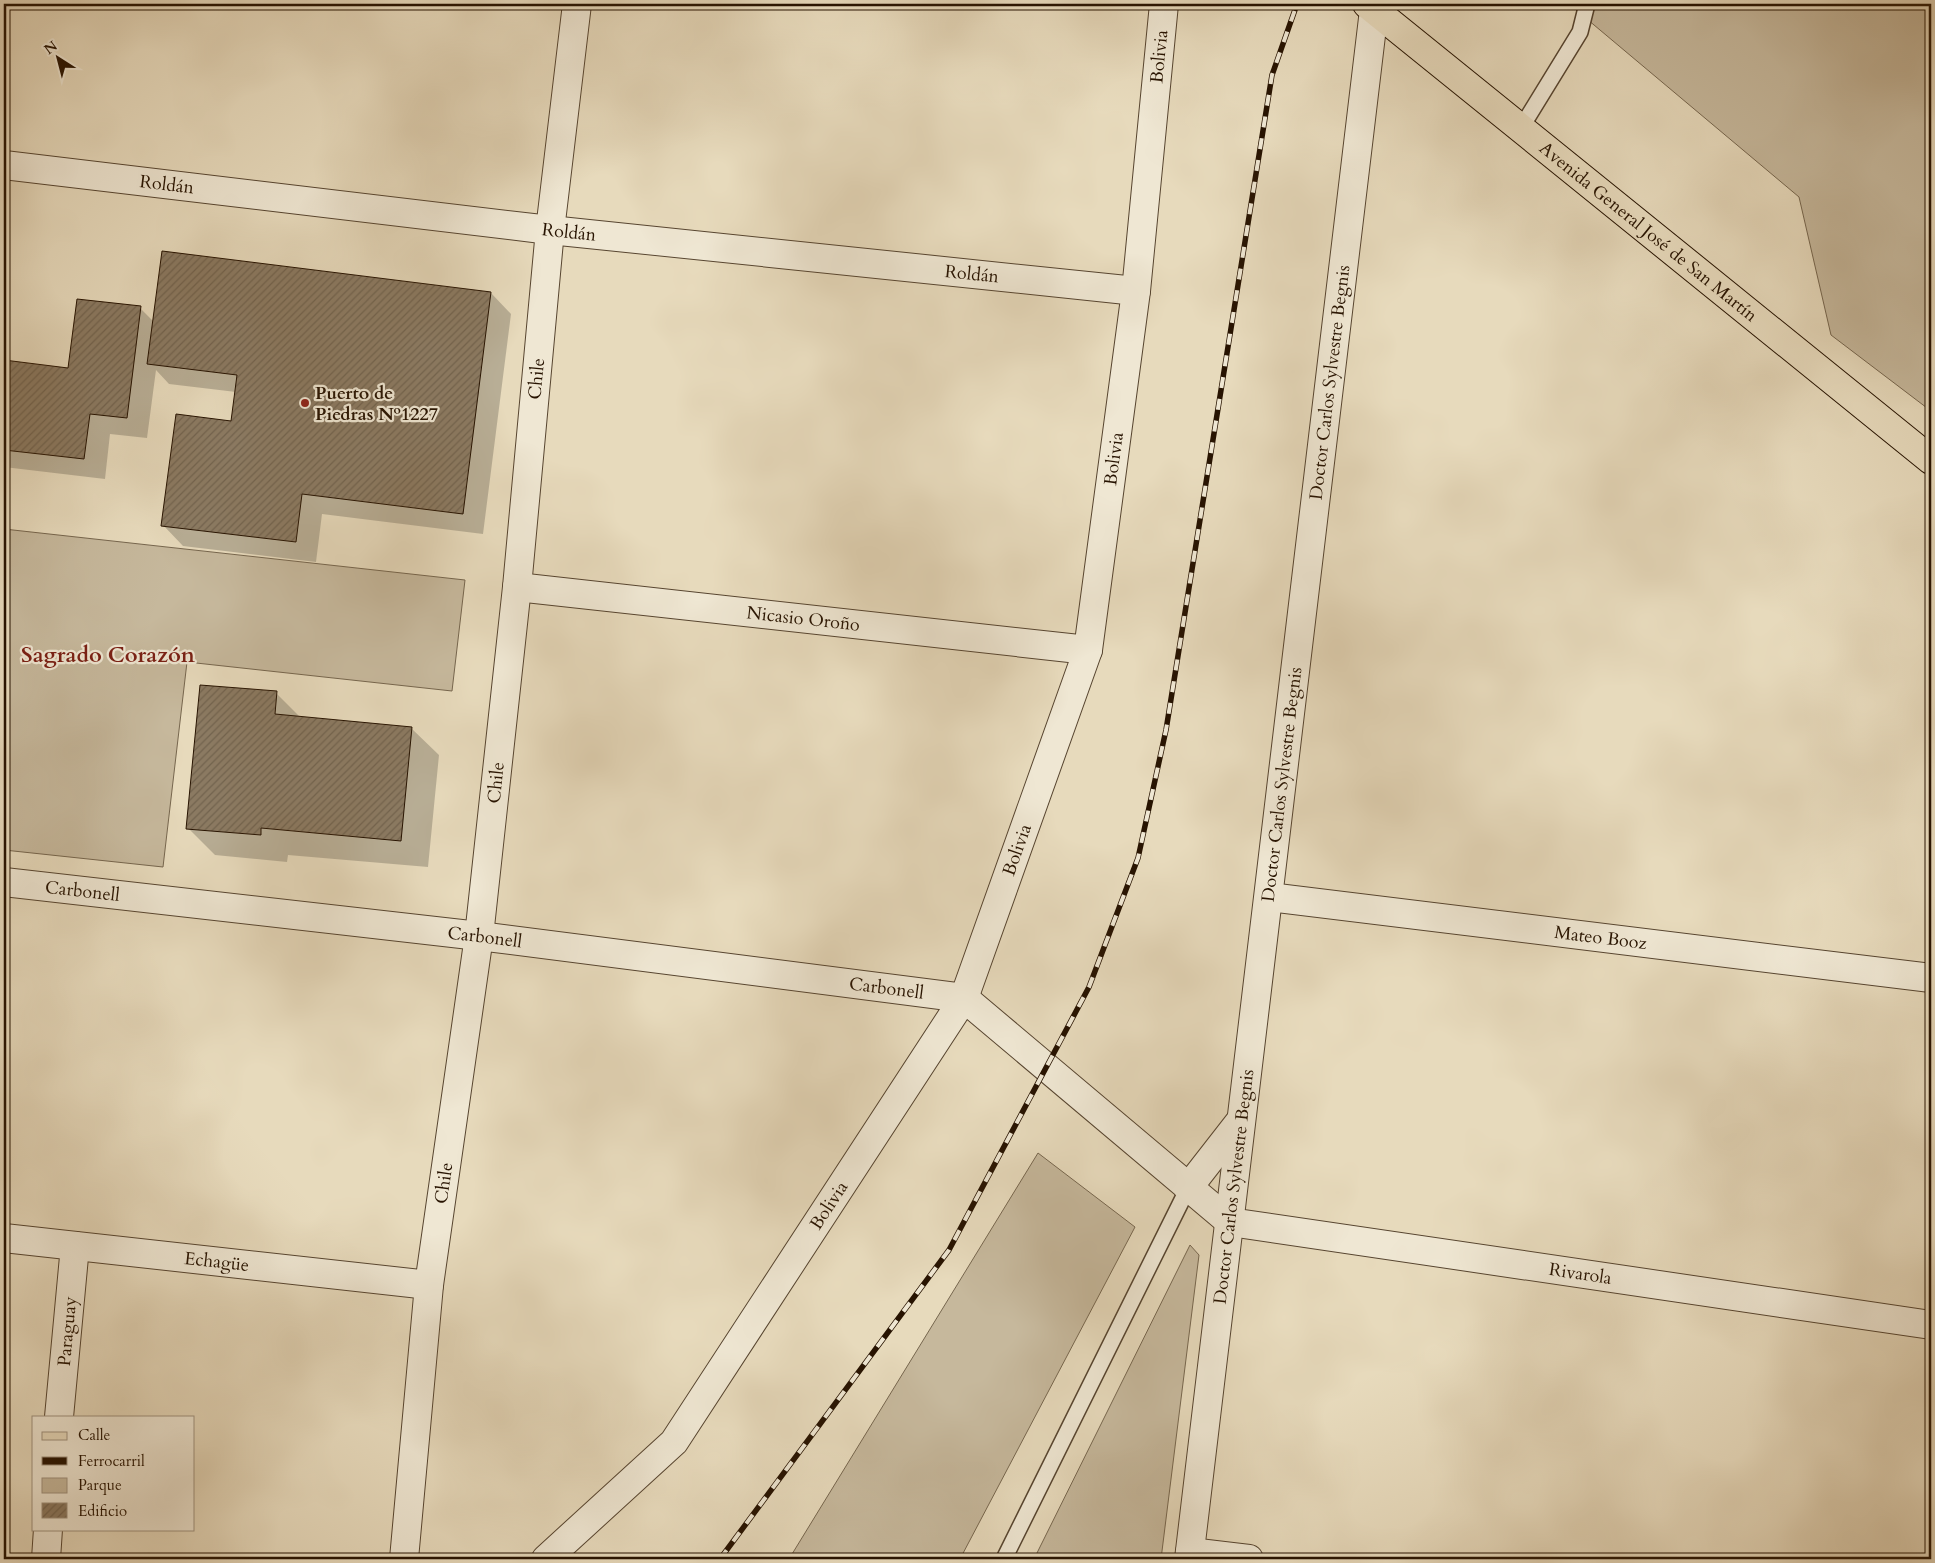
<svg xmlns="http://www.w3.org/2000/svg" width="1935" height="1563" font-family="Cardo,serif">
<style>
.green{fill:#c6b89c;stroke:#76664e}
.shadow{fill:#0003}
.building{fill:url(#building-hatch);stroke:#271301}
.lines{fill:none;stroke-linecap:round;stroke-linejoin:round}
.lane-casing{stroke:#574530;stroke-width:18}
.street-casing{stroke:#574530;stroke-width:30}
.primary-casing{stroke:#271301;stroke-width:30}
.lane{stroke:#efe7d3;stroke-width:15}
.street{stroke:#efe7d3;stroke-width:28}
.primary{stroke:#e7dabc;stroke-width:28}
.rail-casing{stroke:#271301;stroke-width:5.5}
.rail{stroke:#efe7d3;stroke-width:4;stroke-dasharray:11;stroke-linecap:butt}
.poi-dot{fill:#8f2418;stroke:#efe7d3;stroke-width:2}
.labels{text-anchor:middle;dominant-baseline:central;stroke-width:4.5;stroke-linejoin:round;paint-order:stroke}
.street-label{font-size:18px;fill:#271301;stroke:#efe7d3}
.poi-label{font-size:18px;font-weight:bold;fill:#271301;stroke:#efe7d3;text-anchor:start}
.district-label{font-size:22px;font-weight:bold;fill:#7a1f14;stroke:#efe7d3}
</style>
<defs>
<pattern id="building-hatch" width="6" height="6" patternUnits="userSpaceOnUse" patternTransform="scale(1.25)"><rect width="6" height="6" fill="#8b7a62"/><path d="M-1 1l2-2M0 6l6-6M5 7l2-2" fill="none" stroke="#72634e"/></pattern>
</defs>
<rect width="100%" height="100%" fill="#e7dabc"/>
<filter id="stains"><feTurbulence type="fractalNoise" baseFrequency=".004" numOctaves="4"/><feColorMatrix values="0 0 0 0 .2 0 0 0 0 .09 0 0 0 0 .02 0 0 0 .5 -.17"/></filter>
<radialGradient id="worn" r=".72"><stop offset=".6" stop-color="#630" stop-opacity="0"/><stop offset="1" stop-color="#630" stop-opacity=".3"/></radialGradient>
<g class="green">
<path d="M1569 4H1931V411L1831 335 1799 197Z"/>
<path d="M4 529 465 580 452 691 187 662 163 867 4 850Z"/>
<path d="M1038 1153 1135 1227 960 1559H789Z"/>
<path d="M1190 1245 1199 1255 1161 1559H1034Z"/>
</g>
<g class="shadow">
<path d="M491 293 511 314 483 534 322 514 316 562 183 546 163 525 232 422 236 392 169 384 156 370 147 438 110 434 105 479 4 467V361L70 369 140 308 154 322Z"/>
<path d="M276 693 301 718 411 728 439 755 428 867 288 855 287 862 215 855 188 828Z"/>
</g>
<g class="building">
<path d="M162 251 491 292 463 514 302 494 296 542 161 526 176 414 231 421 237 375 147 364Z"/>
<path d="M77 299 141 306 127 418 90 414 84 459 4 450V360L68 368Z"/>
<path d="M200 685 277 691 275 714 412 727 401 841 261 828V835L186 829Z"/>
</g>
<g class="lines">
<g class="lane-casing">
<g id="lane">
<path d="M1521 128 1580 32 1587 4"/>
<path d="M1004 1559 1188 1188"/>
</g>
</g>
<g class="street-casing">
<g id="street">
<path id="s1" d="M4 165 550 230 1136 291"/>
<path id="s2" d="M517 587 1088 650"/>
<path id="s3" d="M4 882 479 936 964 998 1230 1222 1931 1325"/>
<path id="s4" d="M1269 897 1931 978"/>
<path d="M1188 1188 1241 1120"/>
<path id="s5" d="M4 1238 429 1285"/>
<path id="s6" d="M59 1417 75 1246"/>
<path d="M1190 1552 1249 1559"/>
<path d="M46 1559 48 1529"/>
<path id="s7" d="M404 1559 429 1285 479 936 517 587 550 230 577 4"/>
<path id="s8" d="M546 1559 674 1442 964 998 1088 650 1136 291 1164 4"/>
<path id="s9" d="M1189 1559 1374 10"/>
</g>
</g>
<g class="primary-casing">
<g id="primary">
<path id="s10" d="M1367 4 1931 460"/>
</g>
</g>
<use href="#lane" class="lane"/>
<use href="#street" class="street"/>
<use href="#primary" class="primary"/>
<g class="rail-casing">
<path id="rail" d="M720 1559 949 1250 1089 987 1138 858 1166 730 1272 75 1297 4"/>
</g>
<use href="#rail" class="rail"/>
</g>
<circle class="poi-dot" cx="305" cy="403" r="5"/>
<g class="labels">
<g class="street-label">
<text stroke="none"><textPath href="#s8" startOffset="1671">Bolivia</textPath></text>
<text stroke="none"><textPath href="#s1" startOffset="164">Roldán</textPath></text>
<text stroke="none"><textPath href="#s1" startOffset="569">Roldán</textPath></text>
<text stroke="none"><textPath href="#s10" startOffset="362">Avenida General José de San Martín</textPath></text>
<text stroke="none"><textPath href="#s1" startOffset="974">Roldán</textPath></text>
<text stroke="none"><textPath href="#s7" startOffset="1188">Chile</textPath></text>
<text stroke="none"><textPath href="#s9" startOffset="1185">Doctor Carlos Sylvestre Begnis</textPath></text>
<text stroke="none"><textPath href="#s8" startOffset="1266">Bolivia</textPath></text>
<text stroke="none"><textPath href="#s2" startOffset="288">Nicasio Oroño</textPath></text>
<text stroke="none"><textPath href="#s7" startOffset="782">Chile</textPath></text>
<text stroke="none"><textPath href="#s9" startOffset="780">Doctor Carlos Sylvestre Begnis</textPath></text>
<text stroke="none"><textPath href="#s8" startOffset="861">Bolivia</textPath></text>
<text stroke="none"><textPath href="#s3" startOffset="79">Carbonell</textPath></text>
<text stroke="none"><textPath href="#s3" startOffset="484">Carbonell</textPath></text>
<text stroke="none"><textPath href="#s4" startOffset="334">Mateo Booz</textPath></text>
<text stroke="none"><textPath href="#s3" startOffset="889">Carbonell</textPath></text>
<text stroke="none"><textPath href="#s7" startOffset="378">Chile</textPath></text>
<text stroke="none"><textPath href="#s9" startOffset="375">Doctor Carlos Sylvestre Begnis</textPath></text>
<text stroke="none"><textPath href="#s8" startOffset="456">Bolivia</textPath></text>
<text stroke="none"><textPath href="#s5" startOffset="214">Echagüe</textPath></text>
<text stroke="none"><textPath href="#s3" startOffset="1669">Rivarola</textPath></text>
<text stroke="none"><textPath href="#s6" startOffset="86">Paraguay</textPath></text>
</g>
<g class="poi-label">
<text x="315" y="393">Puerto de<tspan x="315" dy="21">Piedras Nº1227</tspan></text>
</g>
<g class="district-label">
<text x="108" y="655">Sagrado Corazón</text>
</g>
</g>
<rect width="1935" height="1563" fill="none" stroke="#e7dabc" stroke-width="20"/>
<rect x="5" y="5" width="1925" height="1553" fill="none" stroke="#271301" stroke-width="2.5"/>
<rect x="10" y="10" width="1915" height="1543" fill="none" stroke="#271301"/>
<rect x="32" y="1416" width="162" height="115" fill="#efe7d3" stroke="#9f927f"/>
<rect x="42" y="1432" width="25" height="8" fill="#e7dabc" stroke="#9f927f"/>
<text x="78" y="1440" font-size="15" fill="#271301">Calle</text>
<rect x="42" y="1457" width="25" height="8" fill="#271301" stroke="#9f927f"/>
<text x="78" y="1466" font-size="15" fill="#271301">Ferrocarril</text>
<rect x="42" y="1478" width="25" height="15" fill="#c6b89c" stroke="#9f927f"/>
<text x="78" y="1490" font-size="15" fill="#271301">Parque</text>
<rect x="42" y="1503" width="25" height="15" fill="url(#building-hatch)" stroke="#9f927f"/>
<text x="78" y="1516" font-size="15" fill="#271301">Edificio</text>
<g transform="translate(58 58) rotate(324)" stroke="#efe7d3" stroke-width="4" paint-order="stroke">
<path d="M0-4L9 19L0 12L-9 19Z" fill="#271301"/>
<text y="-8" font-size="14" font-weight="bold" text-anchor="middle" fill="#271301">N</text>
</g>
<rect width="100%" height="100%" filter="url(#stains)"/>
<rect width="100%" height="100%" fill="url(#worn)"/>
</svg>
